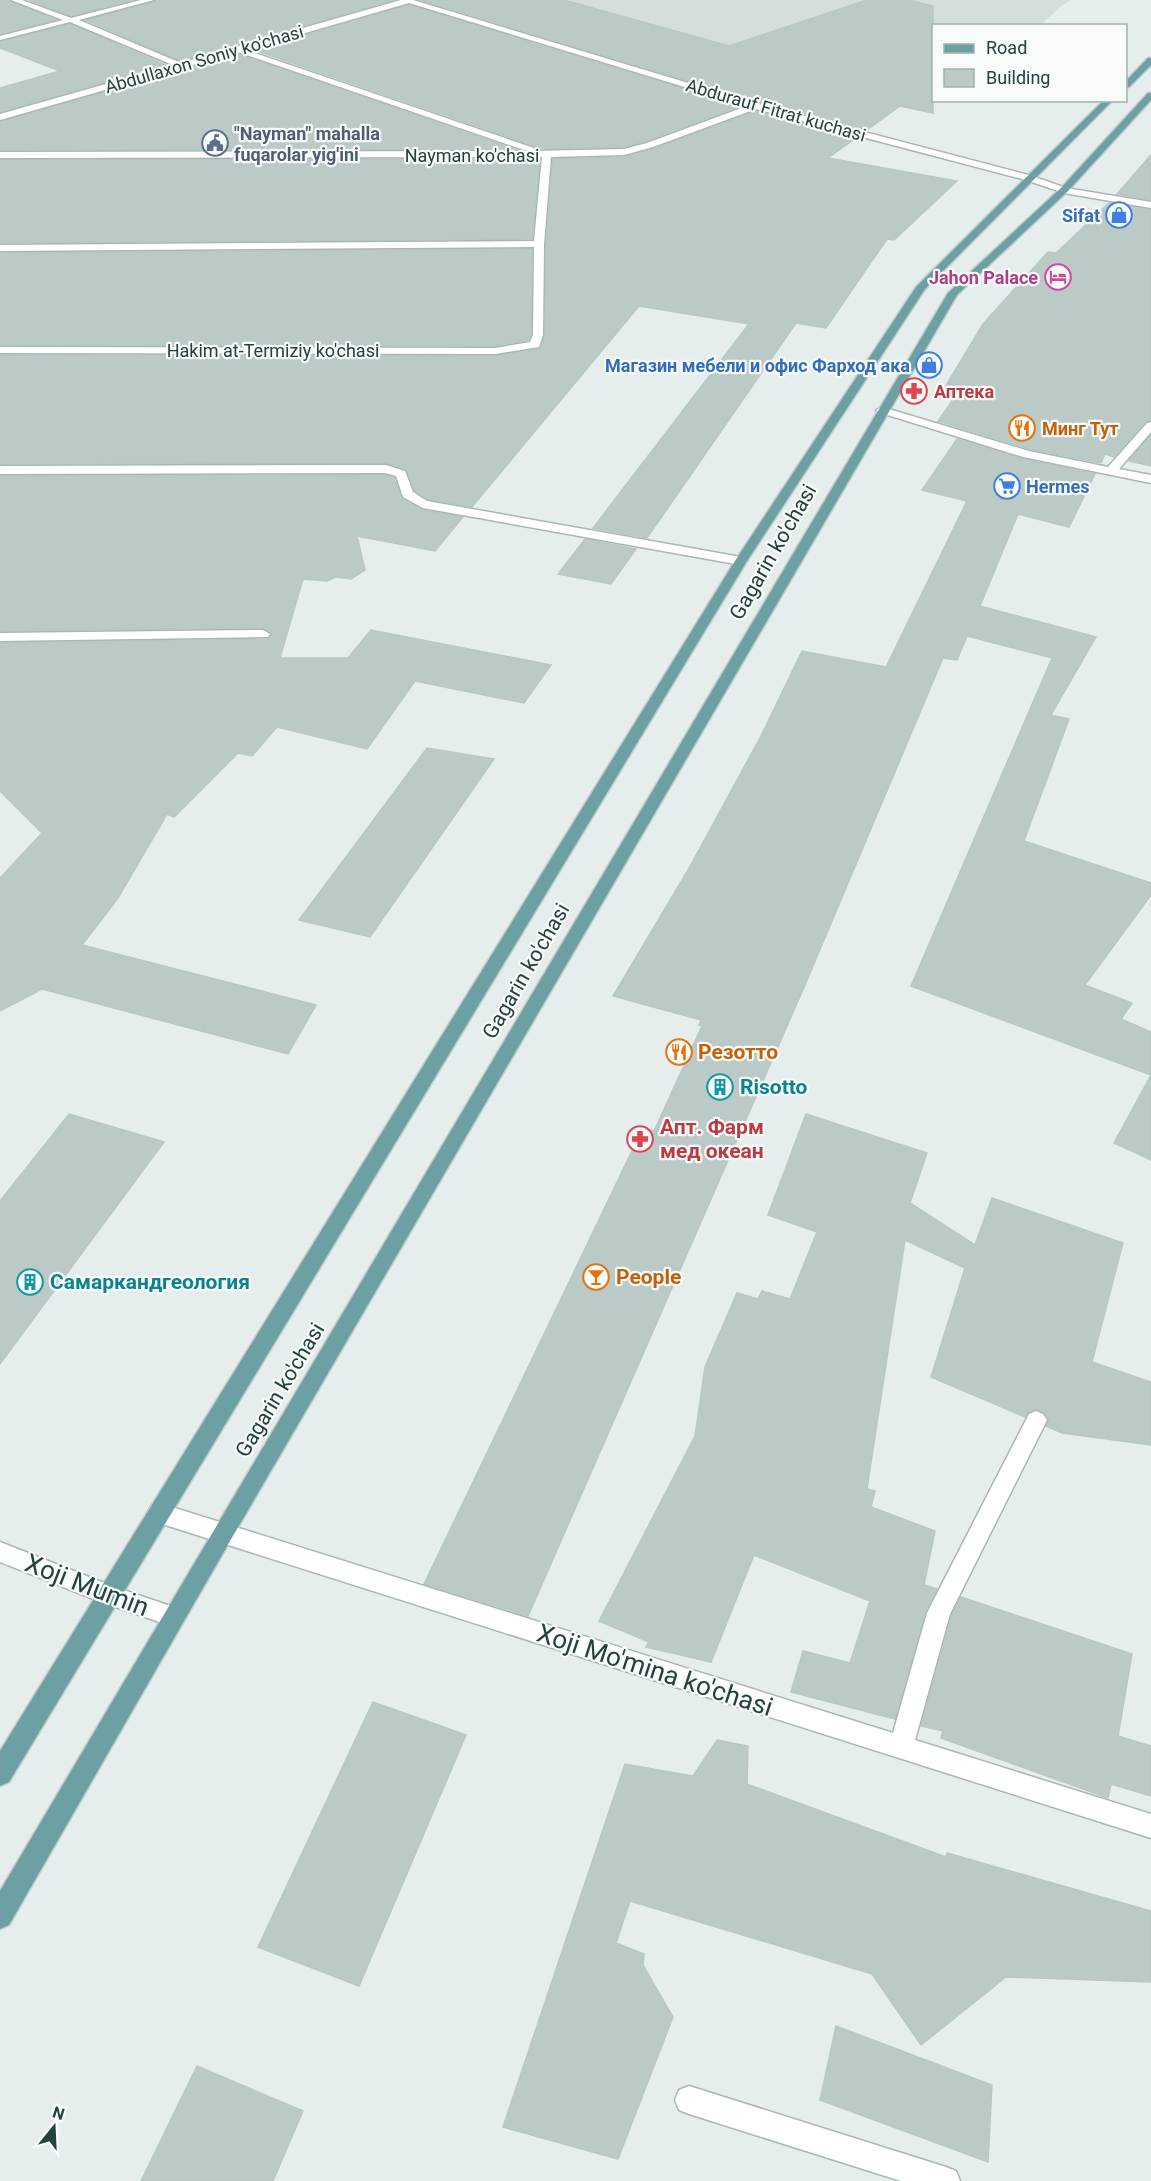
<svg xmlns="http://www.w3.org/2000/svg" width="1151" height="2181" font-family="Roboto,sans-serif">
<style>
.built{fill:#d4dedd}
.building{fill:#bbc9c7;stroke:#b9c8c6;stroke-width:1.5}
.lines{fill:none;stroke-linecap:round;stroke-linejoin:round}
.minor-casing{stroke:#a8b6b6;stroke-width:3}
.major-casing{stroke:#c2caca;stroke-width:3}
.minor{fill:#fff;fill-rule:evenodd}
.major{fill:#6da0a2;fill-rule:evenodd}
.labels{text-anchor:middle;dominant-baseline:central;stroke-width:4.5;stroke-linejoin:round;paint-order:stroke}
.far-street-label{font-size:18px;fill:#254040;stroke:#f7fbfa}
.far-service-label{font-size:18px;font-weight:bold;fill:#4e5e75;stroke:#f7fbfa;text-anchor:start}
.far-shop-label{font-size:18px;font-weight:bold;fill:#366cbe;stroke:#f7fbfa;text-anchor:end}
.far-hotel-label{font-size:18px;font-weight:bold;fill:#b23c85;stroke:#f7fbfa;text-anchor:end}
.far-health-label{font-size:18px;font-weight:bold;fill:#be3a42;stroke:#f7fbfa;text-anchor:start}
.far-food-label{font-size:18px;font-weight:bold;fill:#c56008;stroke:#f7fbfa;text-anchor:start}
.street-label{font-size:21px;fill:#254040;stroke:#f7fbfa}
.food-label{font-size:21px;font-weight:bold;fill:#c56008;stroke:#f7fbfa;text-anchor:start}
.culture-label{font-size:21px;font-weight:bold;fill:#0d838f;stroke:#f7fbfa;text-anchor:start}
.health-label{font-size:21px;font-weight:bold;fill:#be3a42;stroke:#f7fbfa;text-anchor:start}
.near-street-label{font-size:26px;fill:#254040;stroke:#f7fbfa}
</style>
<rect width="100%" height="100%" fill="#e6eeed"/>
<path class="built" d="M450 0H1071L1060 7 1041 25 934 26 933 36 903 32 836 76Z"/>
<g class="building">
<path d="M0 0H9L56 20 0 34Z"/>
<path d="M29 0H132L71 16Z"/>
<path d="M156 0H393L181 61 86 20Z"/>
<path d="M421 0H564L729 46 867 0H909L933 6V113L900 106 867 130 759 102Z"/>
<path d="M409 5 740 106 646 141 624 147 536 149 535 146 254 50Z"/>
<path d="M70 24 166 65 0 112V88L60 71 0 48V42Z"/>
<path d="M238 54 514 149 0 150V122Z"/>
<path d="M756 111 856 138 828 158 957 181 894 240 887 239 826 328 796 323 647 538 593 528 749 324 639 306 472 507 428 499 415 491 406 469 386 463 0 464V355L495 356 539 349 545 335 546 244 553 159 625 157 654 149Z"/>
<path d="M1151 155V200L1117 194Z"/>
<path d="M540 159 532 239 0 243V160Z"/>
<path d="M1109 203 1151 210V420L1145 422 1114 457 1105 454 1101 463 1030 449 938 421 953 400 939 397 983 324 1048 252 1056 253Z"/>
<path d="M532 249 531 335 528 340 495 346 0 345V253Z"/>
<path d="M1151 435V466L1129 461Z"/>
<path d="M957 439 1023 459 1095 474 1069 527 1018 514 980 606 1096 637 1051 715 1069 719 1024 841 1151 883V895L1085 985 1132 1003 1121 1019 1151 1032V1160L1114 1143 1151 1075 911 986 1052 658 967 636 957 660 943 658 805 985 528 1616 424 1584 643 1128 654 1131 702 1026 699 1025 701 1020 613 996 688 870 761 736 802 651 886 667 967 501 922 490Z"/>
<path d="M385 475 394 478 402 499 422 510 463 517 435 551 357 536 365 570 351 579 336 577 327 581 303 579 280 658H348L371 630 551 665 524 703 415 681 367 749 277 727 252 756 238 753 174 817 167 814 118 898 82 945 316 1005 288 1054 42 989 0 1011V878L42 833 0 791V643L268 639 272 633 263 628 0 631V476Z"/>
<path d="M585 539 636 549 611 584 558 574Z"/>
<path d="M427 748 494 759 370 937 299 920Z"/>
<path d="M69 1114 164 1142 0 1364V1201Z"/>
<path d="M806 1114 927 1153 910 1203 975 1245 992 1198 1123 1243 1092 1362 1151 1382V1445L1062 1433 1046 1426 1049 1419 1044 1412 1035 1409 1028 1412 1025 1417 931 1377 965 1268 905 1240 867 1489 875 1491 871 1507 935 1531 924 1585 937 1589 925 1612 895 1719 791 1692 803 1651 850 1663 870 1601 754 1555 711 1662 646 1647 649 1642 599 1621 695 1436 705 1367 737 1293 758 1299 762 1291 790 1299 817 1232 768 1215Z"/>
<path d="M961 1597 1132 1654 1118 1736 1151 1746V1796L1111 1784 1108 1798 941 1738 943 1731 921 1726 952 1615Z"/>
<path d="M373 1702 466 1735 359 1986 258 1947Z"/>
<path d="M717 1740 748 1746 747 1784 946 1857 947 1853 1151 1911V1982L1006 1977 921 2045 872 1974 630 1901 616 1943 644 1954 643 1965 673 2017 618 2159 503 2127 625 1764 693 1776Z"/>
<path d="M836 2026 992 2085 988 2162 820 2100Z"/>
<path d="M197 2066 303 2111 273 2181H141Z"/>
</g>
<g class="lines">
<g class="minor-casing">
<g id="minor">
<path d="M11 0H22L71 18 141 0H154L79 20 181 63 401 0H413L758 104 1032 176 1066 188 1151 202V208L1064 193 1026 180 756 109 653 147 624 155 551 157 544 244 543 335 539 347 495 354 0 353V347L495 348 530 342 533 335 534 247 0 251V245L534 241 542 157 0 158V152L527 151 238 52 0 120V114L173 65 70 22 0 40V36L63 20ZM409 3 747 106 647 143 624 149 534 151V148L246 50Z"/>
<path d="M882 407 1029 451 1108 467 1147 423 1151 422V432L1119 469 1151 475V483L1023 457 878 412 876 410Z"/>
<path d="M386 465 405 471 413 492 427 501 741 557 747 561 741 565 423 508 403 497 396 476 385 473 0 474V466Z"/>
<path d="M263 630 270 634 268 637 0 641V633Z"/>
<path d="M1036 1411 1043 1414 1047 1420 950 1614 915 1740 1151 1814V1838L159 1523 151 1520 148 1513 151 1506 159 1503 893 1733 927 1613 1029 1414Z"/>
<path d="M0 1542 112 1586 182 1610 186 1617 182 1624 174 1627 101 1602 0 1562Z"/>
<path d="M689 2086 946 2167 956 2171 960 2181H901L689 2114 679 2110 675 2100 679 2090Z"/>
</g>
</g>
<g class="major-casing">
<g id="major">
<path d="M1148 58H1151V65L1129 87H1126V81Z"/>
<path d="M1148 93H1151V100L1067 192 957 295 230 1541 9 1925 0 1929V1891L948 293 1061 188Z"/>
<path d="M1104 100H1113L925 289 747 561 9 1782 0 1786V1751L735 561 916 287Z"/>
</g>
</g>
<use href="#minor" class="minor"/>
<use href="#major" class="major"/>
</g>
<defs>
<g id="civic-ring" transform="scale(1.35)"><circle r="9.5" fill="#f7fbfa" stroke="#5c6f8a" stroke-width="1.5"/><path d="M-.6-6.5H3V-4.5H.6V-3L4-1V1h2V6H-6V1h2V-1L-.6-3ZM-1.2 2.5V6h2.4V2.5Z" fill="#5c6f8a"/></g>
<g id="shop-ring" transform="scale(1.35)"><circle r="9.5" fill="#f7fbfa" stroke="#3f7fe0" stroke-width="1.5"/><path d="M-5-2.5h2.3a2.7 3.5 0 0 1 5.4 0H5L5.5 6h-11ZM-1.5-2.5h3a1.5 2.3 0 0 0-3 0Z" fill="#3f7fe0"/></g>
<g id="hotel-ring" transform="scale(1.35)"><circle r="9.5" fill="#f7fbfa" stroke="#d1479c" stroke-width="1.5"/><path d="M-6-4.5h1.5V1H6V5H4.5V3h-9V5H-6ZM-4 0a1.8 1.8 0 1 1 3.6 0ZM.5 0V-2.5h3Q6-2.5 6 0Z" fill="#d1479c"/></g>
<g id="pharmacy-ring" transform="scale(1.35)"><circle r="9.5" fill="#f7fbfa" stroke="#e0444e" stroke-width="1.5"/><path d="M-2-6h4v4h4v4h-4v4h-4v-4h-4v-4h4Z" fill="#e0444e"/></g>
<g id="restaurant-ring" transform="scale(1.35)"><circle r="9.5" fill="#f7fbfa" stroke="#e8710a" stroke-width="1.5"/><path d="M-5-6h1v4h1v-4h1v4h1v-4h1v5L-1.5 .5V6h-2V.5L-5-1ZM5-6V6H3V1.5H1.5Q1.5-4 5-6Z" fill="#e8710a"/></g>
<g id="supermarket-ring" transform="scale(1.35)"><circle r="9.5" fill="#f7fbfa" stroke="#3f7fe0" stroke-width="1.5"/><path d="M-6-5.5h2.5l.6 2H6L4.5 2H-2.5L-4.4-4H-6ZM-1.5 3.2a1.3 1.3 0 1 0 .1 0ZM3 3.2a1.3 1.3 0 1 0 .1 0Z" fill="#3f7fe0"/></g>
<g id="building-ring" transform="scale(1.35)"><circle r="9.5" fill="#f7fbfa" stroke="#0f9aa8" stroke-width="1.5"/><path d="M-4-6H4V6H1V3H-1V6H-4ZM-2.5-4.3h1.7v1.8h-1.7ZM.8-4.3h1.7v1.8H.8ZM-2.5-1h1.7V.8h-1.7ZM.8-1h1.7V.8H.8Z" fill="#0f9aa8"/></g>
<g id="bar-ring" transform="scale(1.35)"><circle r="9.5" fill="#f7fbfa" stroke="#e8710a" stroke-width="1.5"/><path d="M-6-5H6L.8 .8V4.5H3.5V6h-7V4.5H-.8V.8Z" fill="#e8710a"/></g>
</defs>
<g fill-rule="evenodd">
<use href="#civic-ring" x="215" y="143"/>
<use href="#shop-ring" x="1119" y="215"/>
<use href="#hotel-ring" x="1058" y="277"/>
<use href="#shop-ring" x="929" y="365"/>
<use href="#pharmacy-ring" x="914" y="391"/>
<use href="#restaurant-ring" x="1022" y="428"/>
<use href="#supermarket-ring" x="1007" y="486"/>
<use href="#restaurant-ring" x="679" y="1052"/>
<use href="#building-ring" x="720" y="1087"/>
<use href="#pharmacy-ring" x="640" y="1139"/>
<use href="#bar-ring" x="596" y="1277"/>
<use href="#building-ring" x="30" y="1282"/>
</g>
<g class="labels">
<g class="far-street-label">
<text transform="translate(204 59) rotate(-16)">Abdullaxon Soniy ko'chasi</text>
<text transform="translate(776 110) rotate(16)">Abdurauf Fitrat kuchasi</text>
<text x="472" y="155">Nayman ko'chasi</text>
<text x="273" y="350">Hakim at-Termiziy ko'chasi</text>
</g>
<g class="far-service-label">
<text x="234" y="133">"Nayman" mahalla<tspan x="234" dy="21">fuqarolar yig'ini</tspan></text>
</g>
<g class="far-shop-label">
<text x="1100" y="215">Sifat</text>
<text x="910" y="365">Магазин мебели и офис Фарход ака</text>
<text x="1026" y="486" text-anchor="start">Hermes</text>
</g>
<g class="far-hotel-label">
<text x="1038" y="277">Jahon Palace</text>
</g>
<g class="far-health-label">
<text x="934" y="391">Аптека</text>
</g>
<g class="far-food-label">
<text x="1042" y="428">Минг Тут</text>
</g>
<g class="street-label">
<text transform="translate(773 552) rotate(-60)">Gagarin ko'chasi</text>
<text transform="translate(526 971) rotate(-60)">Gagarin ko'chasi</text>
<text transform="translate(280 1390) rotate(-59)">Gagarin ko'chasi</text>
</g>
<g class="food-label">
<text x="698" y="1052">Резотто</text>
<text x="616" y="1277">People</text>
</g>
<g class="culture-label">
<text x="740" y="1087">Risotto</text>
<text x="50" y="1282">Самаркандгеология</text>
</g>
<g class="health-label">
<text x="660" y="1127">Апт. Фарм<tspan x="660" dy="24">мед океан</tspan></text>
</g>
<g class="near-street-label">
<text transform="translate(87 1585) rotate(21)">Xoji Mumin</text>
<text transform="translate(655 1670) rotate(18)">Xoji Mo'mina ko'chasi</text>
</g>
</g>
<rect x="932" y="24" width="195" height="78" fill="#f7fbfa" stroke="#a3b0b0" stroke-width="1.5"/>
<rect x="944" y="44" width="30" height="9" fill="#6da0a2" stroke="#a3b0b0" stroke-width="1.5"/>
<text x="986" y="54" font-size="18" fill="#254040">Road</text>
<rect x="944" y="69" width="30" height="18" fill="#bbc9c7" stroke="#a3b0b0" stroke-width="1.5"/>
<text x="986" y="84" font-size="18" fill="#254040">Building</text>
<g transform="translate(54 2127) rotate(18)" stroke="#f7fbfa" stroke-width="4.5" paint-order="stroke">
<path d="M0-4.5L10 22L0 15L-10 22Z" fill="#254040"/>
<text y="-9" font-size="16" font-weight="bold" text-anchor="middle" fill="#254040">N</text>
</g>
</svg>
